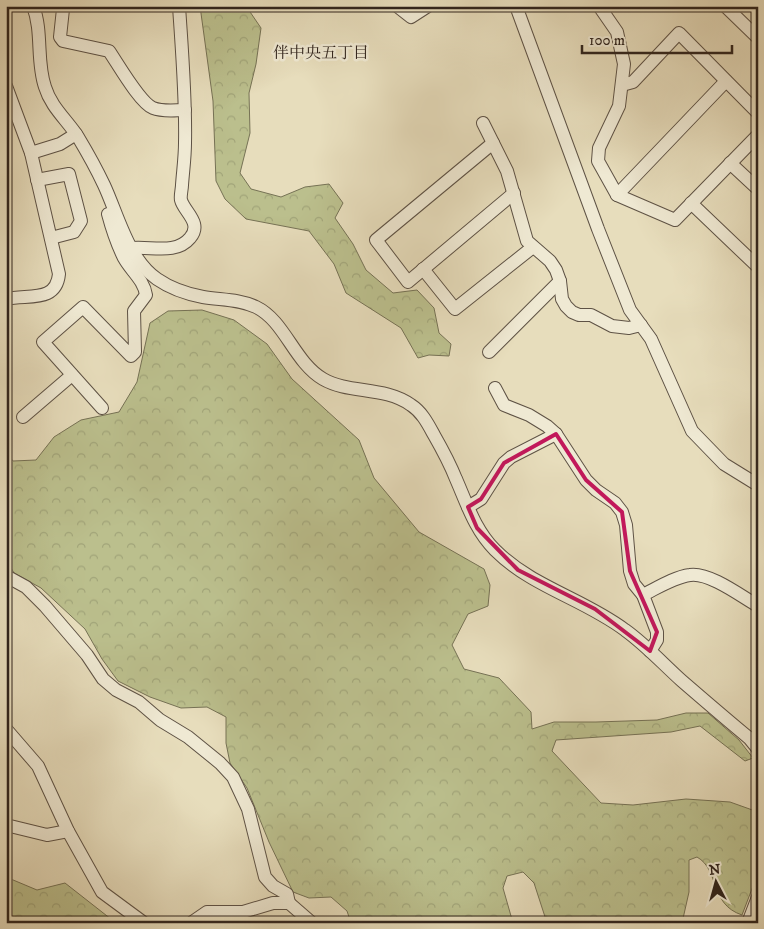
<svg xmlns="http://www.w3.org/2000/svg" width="764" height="929" font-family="'IM FELL DW Pica','Noto Serif JP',serif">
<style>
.forest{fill:url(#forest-crowns);stroke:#767255}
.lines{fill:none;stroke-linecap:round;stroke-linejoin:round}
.minor-casing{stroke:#5e5245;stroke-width:14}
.minor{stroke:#efe9d3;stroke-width:12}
.marked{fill:none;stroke:#c2185b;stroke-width:4;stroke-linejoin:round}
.labels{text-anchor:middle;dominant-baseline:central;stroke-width:5;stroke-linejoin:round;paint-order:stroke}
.neighbourhood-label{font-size:16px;fill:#30241d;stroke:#efe9d3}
</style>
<defs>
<pattern id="forest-crowns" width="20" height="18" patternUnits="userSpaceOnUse" patternTransform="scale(1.25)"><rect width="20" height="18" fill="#bbbf8d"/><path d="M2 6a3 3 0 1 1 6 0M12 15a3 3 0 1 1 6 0" fill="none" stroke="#a1a479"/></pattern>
</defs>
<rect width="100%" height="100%" fill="#e7ddbc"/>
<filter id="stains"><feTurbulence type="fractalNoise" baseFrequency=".004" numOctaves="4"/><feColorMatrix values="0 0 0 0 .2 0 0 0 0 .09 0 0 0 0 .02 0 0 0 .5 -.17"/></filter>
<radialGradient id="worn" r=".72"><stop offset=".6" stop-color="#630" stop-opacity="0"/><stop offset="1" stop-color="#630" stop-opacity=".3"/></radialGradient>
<g class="forest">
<path d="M200 6H246L261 28 256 64 249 93 250 133 240 173 251 189 281 197 305 187 329 184 343 203 335 218 353 244 366 270 393 293 417 290 434 308 439 333 451 344 449 356 429 355 418 358 401 328 346 293 334 264 309 231 246 219 225 199 216 181 213 101Z"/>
<path d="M202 310 234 320 267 344 292 379 359 440 374 478 419 532 484 569 490 585 488 606 468 614 452 645 464 669 499 678 531 712 532 729 554 722H596L657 720 686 713H708L739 740 753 758 745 761 700 726 671 732 556 740 552 751 601 803 633 805 686 799 730 802 758 812V873L742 915C709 904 720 870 697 857L689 860V892L682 923H547L534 883 523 872 507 876 503 888 513 923H351L347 911 331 897 309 898 293 892 269 842 247 788 230 763 226 743V717L207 707 181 708 150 697 118 681 102 659 85 629 41 588 14 573 6 559V452L13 461 36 460 54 437 81 420 119 412 137 382 150 323 168 311Z"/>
<path d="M6 877 37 890 65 883 116 923H6Z"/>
</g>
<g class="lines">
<g class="minor-casing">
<g id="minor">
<path d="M33 6C43 32 36 61 45 87 51 107 67 120 78 137 87 152 96 168 104 185 118 215 128 259 157 279 170 288 187 294 203 297 221 300 239 299 256 307 285 321 294 362 323 379 349 394 384 386 411 405 422 412 428 424 434 435 442 449 450 464 456 479 467 504 475 530 495 550 532 587 584 599 625 630 646 645 663 664 682 681 704 700 726 719 749 738L758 749"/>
<path d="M62 6 63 9 60 37 63 41 109 51C118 64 140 103 153 108 163 112 175 110 185 110"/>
<path d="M397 6 411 17 428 6"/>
<path d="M516 6 598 229 630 310 651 339 692 431 724 464 758 485"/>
<path d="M599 6 617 32 624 64 619 106 599 148 598 161 617 195 675 220 758 135"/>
<path d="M725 6 758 38"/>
<path d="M622 85 633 82 679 33 758 113"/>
<path d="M6 86 31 153 59 274C56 303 29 294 6 299"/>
<path d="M483 123 507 171 527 241 550 261 556 270 560 281 562 299 566 306 572 312 579 315H591L612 326 629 328 641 325"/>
<path d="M493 143 376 240 408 282 514 193"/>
<path d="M31 153 60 144 76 134"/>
<path d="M730 163 758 189"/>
<path d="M37 180 69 174 81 221 74 232 51 238"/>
<path d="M617 195 726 81"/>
<path d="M691 203 758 267"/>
<path d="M132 248C151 246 176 255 190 238 203 223 184 212 181 200 180 196 182 189 182 185 183 171 185 157 185 143 186 98 182 52 179 6"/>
<path d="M423 269 455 309 533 247"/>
<path d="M489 352 560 281"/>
<path d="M495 388 504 405 529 415 547 426 556 434 586 480 596 490 615 503 622 512 626 525 630 571 634 584 643 595 657 632V640L650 651"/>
<path d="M102 408 43 342 83 307 131 356 135 352 134 311 146 295C144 280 131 271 124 258 117 244 112 229 108 214"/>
<path d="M23 417 72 375"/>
<path d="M468 507 481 499 504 463 511 457 556 434"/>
<path d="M6 576 26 587 45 606 87 655 103 679 116 690 139 702 160 720 188 737 220 763 233 777 248 809 265 877 273 886 287 894 289 903"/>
<path d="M643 595C657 588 674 577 690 575 709 572 741 596 758 606"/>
<path d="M6 729 38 766 68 831 102 892 144 923"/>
<path d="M6 825 47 835 68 831"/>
<path d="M191 923 207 912H243L273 903H289L312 923"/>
<path d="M748 923 758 897"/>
</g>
</g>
<use href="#minor" class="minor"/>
</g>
<path class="marked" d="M556 434 586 480 622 512 630 571 657 632 650 651 595 609 518 570 477 528 468 507 481 499 504 463Z"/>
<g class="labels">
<g class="neighbourhood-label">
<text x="321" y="53">伴中央五丁目</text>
</g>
</g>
<rect width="764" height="929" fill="none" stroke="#e7ddbc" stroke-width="25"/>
<rect x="8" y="8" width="749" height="914" fill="none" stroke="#30241d" stroke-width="2.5"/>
<rect x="12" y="12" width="739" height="904" fill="none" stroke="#30241d"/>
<g transform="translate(716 882) rotate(354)" stroke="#efe9d3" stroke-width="4" paint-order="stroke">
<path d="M0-4L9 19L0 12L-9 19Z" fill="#30241d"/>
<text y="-8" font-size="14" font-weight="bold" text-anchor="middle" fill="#30241d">N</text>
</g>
<path d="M582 45v8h150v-8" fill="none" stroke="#30241d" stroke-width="2.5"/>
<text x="589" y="45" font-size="15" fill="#30241d" stroke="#efe9d3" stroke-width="4" paint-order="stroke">100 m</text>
<rect width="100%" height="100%" filter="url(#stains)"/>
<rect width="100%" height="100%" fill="url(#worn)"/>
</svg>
